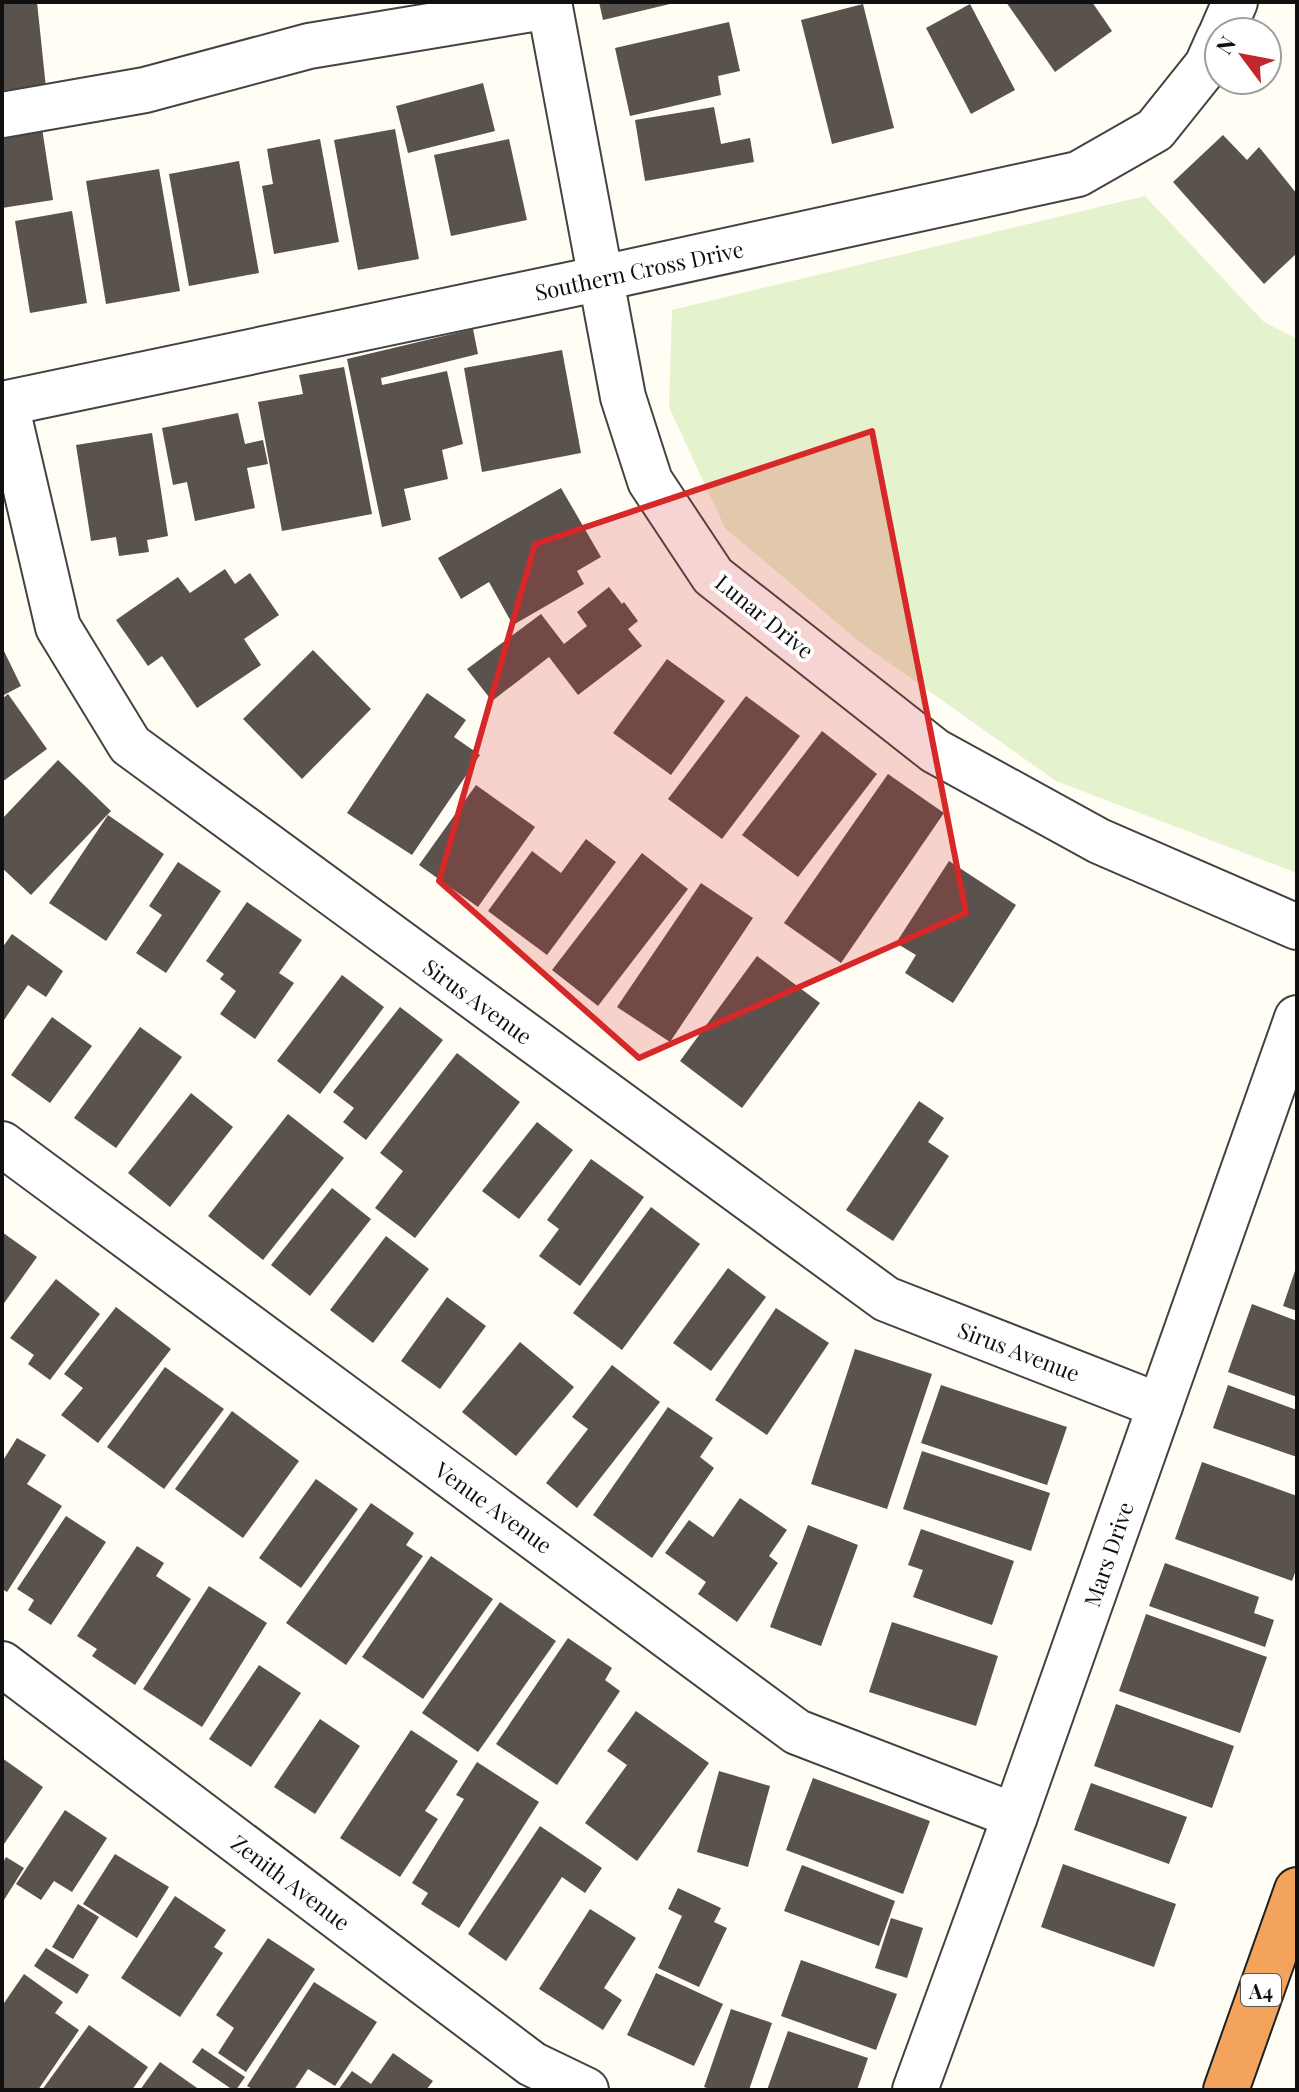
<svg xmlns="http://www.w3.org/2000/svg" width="1299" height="2092" font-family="'Playfair Display',serif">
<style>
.pitch{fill:#e5f2ce}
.building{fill:#59524d}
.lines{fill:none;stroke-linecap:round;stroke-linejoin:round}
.street-casing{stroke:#434343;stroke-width:48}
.highway-casing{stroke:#212121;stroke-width:48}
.street{stroke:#fff;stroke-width:44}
.highway{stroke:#f4a35d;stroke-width:44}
.marked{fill:#d62828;fill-opacity:0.2;stroke:#d62828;stroke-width:6;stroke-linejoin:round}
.labels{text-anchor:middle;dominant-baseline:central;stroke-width:8;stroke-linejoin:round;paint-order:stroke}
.shield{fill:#fff;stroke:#585858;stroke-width:2}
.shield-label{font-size:20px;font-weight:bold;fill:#101010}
.street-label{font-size:22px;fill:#101010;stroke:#fff}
</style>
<rect width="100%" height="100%" fill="#fffdf4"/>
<path class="pitch" d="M1145 196 1264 322 1297 339V873L1056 781 861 643 725 528 669 407 672 310Z"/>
<g class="building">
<path d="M2 2H37L46 88 2 93Z"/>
<path d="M599 2H674V3L603 20Z"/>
<path d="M1006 2H1092L1112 31 1055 72Z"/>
<path d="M863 4 894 128 832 144 801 20Z"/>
<path d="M970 4 1015 90 971 114 926 28Z"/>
<path d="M729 22 740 71 718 76 721 95 630 116 615 48Z"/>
<path d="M483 83 495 131 408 153 396 106Z"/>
<path d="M714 107 721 144 750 138 754 162 645 181 635 120Z"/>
<path d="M42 128 53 200 2 208V135Z"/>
<path d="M395 129 419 259 358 270 334 140Z"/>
<path d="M1223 135 1247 160 1259 147 1297 194V253L1264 284 1173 182Z"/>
<path d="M320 139 339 242 274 254 262 186 273 184 267 149Z"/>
<path d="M509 139 527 220 451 236 434 155Z"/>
<path d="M239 161 259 273 189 286 169 174Z"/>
<path d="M159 169 180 291 106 304 86 181Z"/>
<path d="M72 211 87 303 30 313 15 221Z"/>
<path d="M473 329 478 354 381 378 382 385 447 371 463 444 442 450 448 479 404 489 411 520 382 527 347 359Z"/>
<path d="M562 350 581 453 482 472 464 368Z"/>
<path d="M344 367 372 514 282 531 258 402 303 394 299 375Z"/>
<path d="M238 413 245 444 263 440 268 464 247 468 255 508 195 521 187 482 173 485 162 428Z"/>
<path d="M152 433 168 536 147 540 149 552 119 556 116 537 91 541 76 445Z"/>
<path d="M561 488 601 557 577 571 584 584 513 625 489 582 461 599 438 558Z"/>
<path d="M225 569 235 584 250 573 279 615 244 639 261 665 197 708 162 656 148 666 116 620 178 577 190 593Z"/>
<path d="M609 587 622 604 624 602 638 621 628 629 642 646 578 695 549 657 492 701 467 669 541 614 564 644 587 626 577 612Z"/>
<path d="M2 647 21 686 2 696Z"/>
<path d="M313 650 371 709 302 779 243 719Z"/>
<path d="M667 659 725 701 671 775 613 733Z"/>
<path d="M427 693 466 720 454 737 480 755 412 855 347 813Z"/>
<path d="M8 694 47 749 2 782V699Z"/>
<path d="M746 696 800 736 722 839 668 799Z"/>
<path d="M822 731 877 774 798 877 742 835Z"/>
<path d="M58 760 111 811 31 895 2 868V819Z"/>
<path d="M888 774 944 813 841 963 784 923Z"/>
<path d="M476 785 535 827 478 907 419 865Z"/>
<path d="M108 815 164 854 106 941 49 903Z"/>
<path d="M586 839 616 862 547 955 488 911 532 851 561 873Z"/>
<path d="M642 853 688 889 598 1006 552 970Z"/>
<path d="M949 861 1016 905 953 1003 905 973 916 955 896 943Z"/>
<path d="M178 862 221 891 166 973 136 953 162 915 149 906Z"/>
<path d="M701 883 753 918 670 1042 617 1007Z"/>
<path d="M247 902 302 940 279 973 294 983 255 1039 220 1014 236 991 220 979 224 974 206 961Z"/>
<path d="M12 934 63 971 46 997 28 985 2 1023V948Z"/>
<path d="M757 956 820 1003 742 1108 680 1061Z"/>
<path d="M342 975 384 1007 320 1094 277 1061Z"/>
<path d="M400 1007 443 1040 366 1140 343 1122 354 1108 333 1092Z"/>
<path d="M52 1017 92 1046 50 1103 11 1075Z"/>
<path d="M140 1027 182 1057 116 1148 74 1118Z"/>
<path d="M457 1053 520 1102 415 1238 375 1208 403 1171 380 1153Z"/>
<path d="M191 1093 233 1127 170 1207 128 1173Z"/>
<path d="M919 1101 944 1118 928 1142 949 1156 893 1241 846 1210Z"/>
<path d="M288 1114 344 1158 263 1260 208 1216Z"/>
<path d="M537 1122 573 1150 519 1219 482 1191Z"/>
<path d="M591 1159 644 1197 580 1286 539 1256 559 1229 547 1220Z"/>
<path d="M332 1188 371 1219 310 1296 271 1265Z"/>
<path d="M651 1207 700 1244 622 1350 573 1313Z"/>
<path d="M2 1232 37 1257 2 1306Z"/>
<path d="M386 1236 429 1269 373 1343 330 1310Z"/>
<path d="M1297 1265V1311L1283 1306Z"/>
<path d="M728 1268 766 1297 711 1371 673 1343Z"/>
<path d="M56 1279 100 1314 50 1380 28 1364 34 1355 10 1338Z"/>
<path d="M447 1297 486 1326 440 1389 401 1361Z"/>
<path d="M1252 1304 1297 1321V1397L1228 1372Z"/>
<path d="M116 1307 171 1349 98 1443 61 1415 83 1388 64 1374Z"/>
<path d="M776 1308 829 1343 767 1435 715 1400Z"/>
<path d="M520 1342 574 1387 516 1456 462 1412Z"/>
<path d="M855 1349 932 1374 887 1509 811 1484Z"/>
<path d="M612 1365 660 1402 577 1508 546 1483 588 1429 572 1417Z"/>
<path d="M165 1367 224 1409 164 1489 107 1447Z"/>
<path d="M941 1385 1067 1427 1047 1485 921 1443Z"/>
<path d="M1228 1385 1297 1410V1457L1213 1428Z"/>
<path d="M668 1407 713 1438 700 1457 714 1468 652 1558 593 1515Z"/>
<path d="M232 1411 299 1461 243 1538 175 1489Z"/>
<path d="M17 1438 46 1455 27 1484 62 1506 7 1592 2 1589V1462Z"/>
<path d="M922 1451 1050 1493 1031 1551 903 1509Z"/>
<path d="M1202 1462 1297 1496V1567L1292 1581 1175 1539Z"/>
<path d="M316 1479 358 1509 301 1588 259 1558Z"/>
<path d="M740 1498 787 1530 769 1556 778 1563 737 1622 698 1594 706 1582 665 1553 689 1520 713 1537Z"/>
<path d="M371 1503 414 1533 406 1545 423 1556 346 1665 286 1623Z"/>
<path d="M66 1516 106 1542 51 1625 28 1610 34 1600 17 1589Z"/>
<path d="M808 1525 858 1545 821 1646 770 1627Z"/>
<path d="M921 1529 1014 1561 992 1625 913 1597 923 1570 908 1565Z"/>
<path d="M137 1546 164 1563 156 1576 191 1599 135 1685 92 1656 97 1649 77 1636Z"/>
<path d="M431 1556 493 1599 423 1699 362 1657Z"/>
<path d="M1165 1563 1259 1597 1254 1613 1274 1620 1265 1647 1149 1606Z"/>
<path d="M209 1586 267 1623 202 1727 143 1689Z"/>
<path d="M500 1602 556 1641 478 1752 422 1713Z"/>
<path d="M1146 1614 1267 1657 1240 1733 1119 1691Z"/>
<path d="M892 1622 998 1656 976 1726 869 1692Z"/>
<path d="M568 1638 612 1668 605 1680 620 1691 557 1785 496 1744Z"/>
<path d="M259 1665 301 1693 251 1767 209 1739Z"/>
<path d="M1116 1704 1234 1746 1212 1808 1094 1766Z"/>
<path d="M636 1711 709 1763 637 1861 585 1823 627 1765 607 1751Z"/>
<path d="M320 1719 360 1746 315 1814 274 1787Z"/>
<path d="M411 1730 458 1761 425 1811 438 1819 400 1877 340 1838Z"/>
<path d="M2 1758 43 1787 2 1847Z"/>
<path d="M477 1762 539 1802 459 1928 421 1904 428 1893 412 1883 464 1799 456 1795Z"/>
<path d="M719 1771 770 1786 748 1867 697 1852Z"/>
<path d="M813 1778 930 1821 903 1894 786 1850Z"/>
<path d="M1091 1783 1187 1817 1169 1864 1074 1830Z"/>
<path d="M65 1810 107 1838 72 1892 54 1881 41 1900 16 1884Z"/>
<path d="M540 1826 602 1868 585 1893 562 1877 506 1961 468 1934Z"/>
<path d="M115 1854 169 1887 137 1938 83 1904Z"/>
<path d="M6 1857 24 1868 4 1900 2 1898V1864Z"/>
<path d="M1063 1864 1176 1904 1154 1967 1041 1927Z"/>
<path d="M802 1865 895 1901 879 1946 784 1911Z"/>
<path d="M678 1888 721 1908 714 1922 727 1928 699 1987 658 1968 682 1916 668 1909Z"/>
<path d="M175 1896 226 1930 214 1947 223 1953 180 2017 121 1978Z"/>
<path d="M78 1904 99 1917 73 1959 52 1947Z"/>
<path d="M590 1909 636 1938 604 1988 622 2000 603 2030 539 1989Z"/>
<path d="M891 1918 923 1928 907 1978 875 1968Z"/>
<path d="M268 1938 315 1969 246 2072 218 2053 234 2028 216 2015Z"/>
<path d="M46 1948 89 1975 77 1994 34 1966Z"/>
<path d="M801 1960 897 1994 876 2050 781 2016Z"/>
<path d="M656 1973 723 2004 694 2066 627 2035Z"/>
<path d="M24 1974 63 2002 55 2013 79 2030 38 2090H2V2006Z"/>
<path d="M314 1982 377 2022 335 2086 308 2069 294 2090H254L247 2086Z"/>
<path d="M731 2009 772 2023 749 2090H713L704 2087Z"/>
<path d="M89 2025 148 2067 132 2090H42Z"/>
<path d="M788 2031 868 2058 857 2090H767Z"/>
<path d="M202 2048 245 2077 236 2090H233L192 2062Z"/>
<path d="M393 2053 433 2081 426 2090H338L352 2071 371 2084Z"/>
<path d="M160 2062 200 2090H140Z"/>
</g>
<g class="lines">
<g class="street-casing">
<g id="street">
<path d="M549 2 623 397 650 481 713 576 935 751 1099 841 1297 927"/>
<path d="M1222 32 1235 2"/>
<path d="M2 115 145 90 309 46 550 6"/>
<path d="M2 404 602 278 1078 174 1155 130 1207 65 1219 38"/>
<path d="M6 404 58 627 130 745 886 1299 1160 1406"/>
<path d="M2 1144 797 1732 1015 1816"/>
<path d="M2 1664 532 2064 586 2090"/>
<path d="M915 2090 1015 1816 1297 1018"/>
</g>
</g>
<g class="highway-casing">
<path id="highway" d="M1226 2090 1297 1890"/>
</g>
<use href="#street" class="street"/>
<use href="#highway" class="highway"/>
</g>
<path class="marked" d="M872 431 966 913 639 1058 439 881 535 544Z"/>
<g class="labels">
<rect class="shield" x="1241" y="1974" width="40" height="32" rx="6"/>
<g class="shield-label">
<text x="1261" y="1990">A4</text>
</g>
<g class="street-label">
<text transform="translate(639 270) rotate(-12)">Southern Cross Drive</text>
<text transform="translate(765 616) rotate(39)">Lunar Drive</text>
<text transform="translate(478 1001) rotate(36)">Sirus Avenue</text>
<text transform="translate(1019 1351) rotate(21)">Sirus Avenue</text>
<text transform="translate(494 1507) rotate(36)">Venue Avenue</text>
<text transform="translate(1108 1554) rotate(-71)">Mars Drive</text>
<text transform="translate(291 1882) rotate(37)">Zenith Avenue</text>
</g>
</g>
<rect width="1299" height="2092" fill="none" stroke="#101010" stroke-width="8"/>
<g transform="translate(1243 56) rotate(302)"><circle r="38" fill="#ffffff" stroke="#9f9f9f" stroke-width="2"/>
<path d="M0-6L14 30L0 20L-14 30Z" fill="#c2272d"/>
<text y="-12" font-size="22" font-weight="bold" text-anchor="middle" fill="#101010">N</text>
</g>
</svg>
